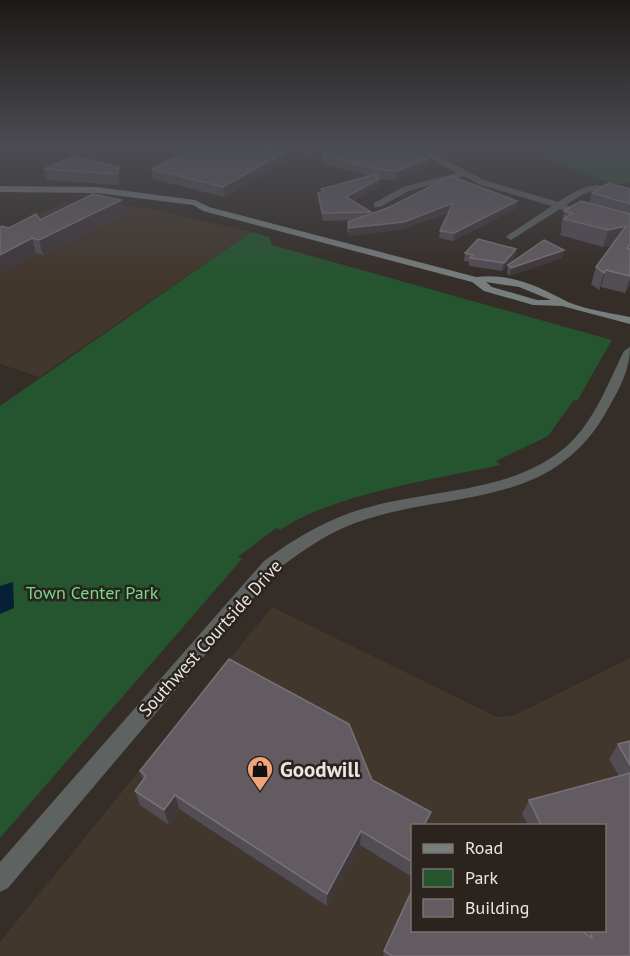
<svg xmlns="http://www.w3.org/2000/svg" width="630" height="956" font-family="'PT Sans',sans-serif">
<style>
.built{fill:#42372d;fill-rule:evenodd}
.green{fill:#25552f}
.water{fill:#082035}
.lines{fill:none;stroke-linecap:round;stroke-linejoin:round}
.minor{fill:#5e6362;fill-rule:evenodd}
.tertiary{fill:#5e6362;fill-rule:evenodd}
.secondary{fill:#777f7e;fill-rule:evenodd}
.wall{fill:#524c53}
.shaded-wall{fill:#3f383b}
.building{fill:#625c62;stroke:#787276;stroke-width:1.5}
.labels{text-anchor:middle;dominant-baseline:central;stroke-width:5;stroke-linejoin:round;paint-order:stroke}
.park-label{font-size:18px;fill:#70db86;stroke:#2b241e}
.street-label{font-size:18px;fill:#ebe6e3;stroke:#2b241e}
.near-poi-label{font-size:21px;font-weight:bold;fill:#ebe6e3;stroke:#2b241e;text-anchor:start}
</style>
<rect width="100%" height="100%" fill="#352d28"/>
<g class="built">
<path d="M66 201 148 208 251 232 39 377 0 364V233Z"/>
<path d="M272 607 497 717 513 716 630 658V956H0V942ZM412 826H604V930H412Z"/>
</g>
<g class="green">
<path d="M630 152V183L614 184 539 157Z"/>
<path d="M251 232 269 237 272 245 612 340 577 401 574 400 548 436 496 461 500 465C437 479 332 494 280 530L276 528 238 557 242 559 0 838V406Z"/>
</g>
<path class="water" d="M13 582 14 608 0 614V586Z"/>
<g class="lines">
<g class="minor">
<path d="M309 146H319L309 154H303V150Z"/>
<path d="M409 146H419L484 180 558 202C591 181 593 183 630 192V198C597 189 596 185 566 205L590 212V216L560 209 511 240 506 237 508 235 552 206 478 184 464 176 409 191 380 207H374V203L403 187 457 173Z"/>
</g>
<path class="tertiary" d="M630 347C630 369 620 388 609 407 555 508 460 490 367 519 333 529 304 549 276 571L8 888 0 892V862L264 561C298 536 332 516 373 506 438 489 515 492 568 445 595 420 608 383 624 351Z"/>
<path class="secondary" d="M0 186 97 187 195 200 209 207 476 277C511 273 537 286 566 301 582 309 611 313 630 317V324L562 306 533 305 484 291 472 282 203 211 193 205 97 193 0 192ZM486 282 519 287 551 300H537L492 287Z"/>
</g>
<g class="wall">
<path d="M173 146H292L284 151H286V160L224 197 153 179 152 169 188 151Z"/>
<path d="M587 146H630V150L598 151 592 150Z"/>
<path d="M322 154 426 169 396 180 379 179 378 187 353 201 371 212V214L516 208 453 241 439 238 440 231 449 212 403 229 349 236 347 230 348 222 354 220 323 221 318 200V193L321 192V189L368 176 322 163Z"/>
<path d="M119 167 120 178 119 185 46 180 44 169Z"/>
<path d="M630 189V286L625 293 601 287 599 290 591 284 596 267 612 245 603 247 560 235 562 228 561 227 564 211 589 203 592 193Z"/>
<path d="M124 214 43 255 36 253 0 273V227L9 228Z"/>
<path d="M516 249 515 257 502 271 469 266V262L464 261 465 253Z"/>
<path d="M564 250 562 258 509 276 507 273 508 265Z"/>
<path d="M630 741V956H383L384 951 412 930H604V825H528L522 814 529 800 619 776 609 759 618 744Z"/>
<path d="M140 771 372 780 431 812 427 825H412V877L360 845 327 906 179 809 169 825 140 805 135 791 143 780Z"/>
</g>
<g class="shaded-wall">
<path d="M276 146H292L270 159 269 150Z"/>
<path d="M286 151V160L224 197 223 187Z"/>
<path d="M427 159 426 169 396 180 397 171Z"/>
<path d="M119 167 120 178 119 185 117 174Z"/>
<path d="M379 179 378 187 346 205V197Z"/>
<path d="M121 200 124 214 43 255 39 240Z"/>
<path d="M517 201 516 208 453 241 454 233Z"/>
<path d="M453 203 452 210 403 229 349 236V228Z"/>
<path d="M626 226 621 242 603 247 608 230Z"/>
<path d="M32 238 36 253 0 273V255Z"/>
<path d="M516 249 515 257 502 271 504 263Z"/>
<path d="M564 250 562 258 509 276 511 268Z"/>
<path d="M606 270 601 287 599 290 604 273Z"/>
<path d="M630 279V286L625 293Z"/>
<path d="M175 795 179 809 169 825 164 810Z"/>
<path d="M431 812 427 825H424Z"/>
<path d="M361 831 360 845 327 906V894Z"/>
</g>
<g class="building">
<path d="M197 146H276L269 150 286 151 223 187 152 169Z"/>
<path d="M335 146H401L408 150 427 159 397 171 375 169 322 154Z"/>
<path d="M75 156 119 167 117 174 44 169Z"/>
<path d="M377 174 379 179 346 197 371 212 323 213 318 193 324 191 321 189Z"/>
<path d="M451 176 517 201 454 233 440 231 453 203 404 222 349 228 348 222 390 207Z"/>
<path d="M609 183 630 189V204L592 193Z"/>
<path d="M93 194 121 200 39 240 32 238 0 255V227L2 226 9 228 36 214 40 220Z"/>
<path d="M581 201 630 214V245L627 248 630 249V276L606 270 604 273 596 267 626 226 608 230 564 219 572 213 564 211Z"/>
<path d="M478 239 516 249 504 263 470 258 473 255 465 253Z"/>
<path d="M544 240 564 250 511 268 508 265Z"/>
<path d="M229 659 349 724 372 780 431 812 424 825H412V862L361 831 327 894 175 795 164 810 135 791 146 776 140 771Z"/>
<path d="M630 741V765L618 744Z"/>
<path d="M630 773V956H392L384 951 412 890V930H580L592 938 589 930H604V825H541L529 800Z"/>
</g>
<linearGradient id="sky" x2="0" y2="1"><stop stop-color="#1d1916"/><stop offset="0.52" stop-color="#4b4c53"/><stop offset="1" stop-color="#4b4c53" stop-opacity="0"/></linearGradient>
<rect width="630" height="280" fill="url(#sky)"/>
<defs>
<g id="shop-pin" transform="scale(1.35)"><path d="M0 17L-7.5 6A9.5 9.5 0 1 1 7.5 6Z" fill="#f0a279" stroke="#2b241e"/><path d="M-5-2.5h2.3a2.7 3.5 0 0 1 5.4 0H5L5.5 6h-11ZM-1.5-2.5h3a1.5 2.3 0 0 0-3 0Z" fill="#111"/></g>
</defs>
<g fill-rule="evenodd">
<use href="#shop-pin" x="260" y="769"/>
</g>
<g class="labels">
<g class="park-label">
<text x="92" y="592">Town Center Park</text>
</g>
<g class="street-label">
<text transform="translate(210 638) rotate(-48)">Southwest Courtside Drive</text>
</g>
<g class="near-poi-label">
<text x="280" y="769">Goodwill</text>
</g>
</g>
<rect x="411" y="824" width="195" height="108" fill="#2b241e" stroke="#78726d" stroke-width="1.5"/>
<rect x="423" y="844" width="30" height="9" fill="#777f7e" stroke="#78726d" stroke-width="1.5"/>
<text x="465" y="854" font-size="18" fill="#ebe6e3">Road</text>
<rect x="423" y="869" width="30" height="18" fill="#25552f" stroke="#78726d" stroke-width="1.5"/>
<text x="465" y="884" font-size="18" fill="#ebe6e3">Park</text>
<rect x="423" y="899" width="30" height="18" fill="#625c62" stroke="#78726d" stroke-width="1.5"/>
<text x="465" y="914" font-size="18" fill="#ebe6e3">Building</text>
</svg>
